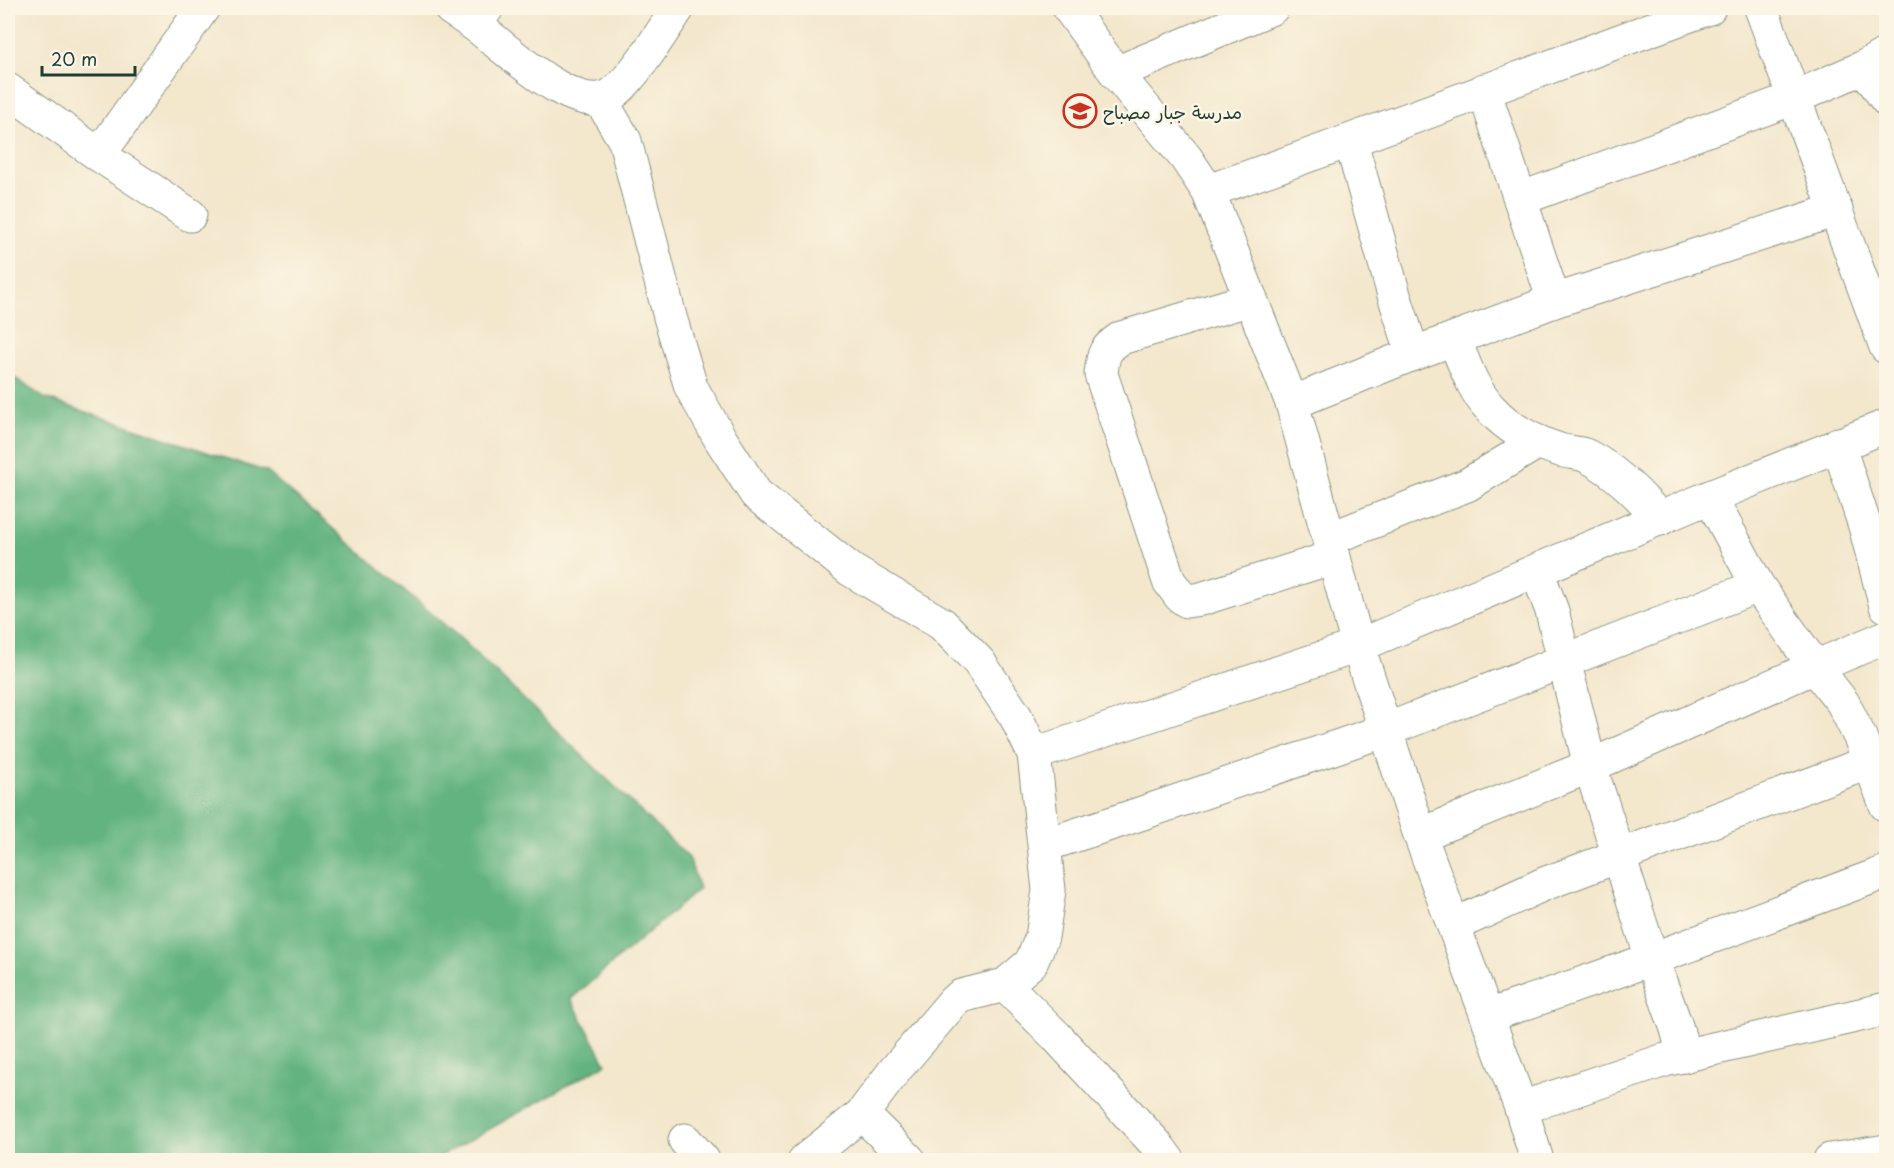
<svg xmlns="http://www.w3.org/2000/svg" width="1894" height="1168" font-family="'Playpen Sans','Playpen Sans Arabic',sans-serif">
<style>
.forest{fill:#62b37f;stroke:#40785a;stroke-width:1.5}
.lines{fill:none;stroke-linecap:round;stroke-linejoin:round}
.minor-casing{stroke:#899280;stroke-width:35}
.minor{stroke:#fff;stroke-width:33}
.labels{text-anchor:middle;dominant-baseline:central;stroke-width:5;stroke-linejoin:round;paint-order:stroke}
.poi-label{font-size:18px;fill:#1f3d34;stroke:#fcf5e5;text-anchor:start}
</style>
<rect width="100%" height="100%" fill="#fcf5e5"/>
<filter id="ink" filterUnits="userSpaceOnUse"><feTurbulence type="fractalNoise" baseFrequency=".0167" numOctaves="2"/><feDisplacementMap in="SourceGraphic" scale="12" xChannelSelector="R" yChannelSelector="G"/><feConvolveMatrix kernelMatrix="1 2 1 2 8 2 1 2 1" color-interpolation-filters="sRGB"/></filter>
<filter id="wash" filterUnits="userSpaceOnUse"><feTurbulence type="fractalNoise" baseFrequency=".008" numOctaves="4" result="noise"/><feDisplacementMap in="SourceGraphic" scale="24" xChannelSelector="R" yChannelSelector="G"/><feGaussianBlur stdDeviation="1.35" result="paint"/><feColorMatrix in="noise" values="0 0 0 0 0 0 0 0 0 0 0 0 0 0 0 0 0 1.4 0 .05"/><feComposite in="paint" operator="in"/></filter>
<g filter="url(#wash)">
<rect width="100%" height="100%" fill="#f3e7cc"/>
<path class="forest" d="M8 373 44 398 267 472 460 638 689 858 699 889 571 999 606 1064 434 1160H8Z"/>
</g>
<g filter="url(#ink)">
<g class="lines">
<g class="minor-casing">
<g id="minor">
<path d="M450 8 475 25"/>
<path d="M487 8 475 25C503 45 580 123 615 92 636 74 662 32 678 8"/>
<path d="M1069 8 1116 73 1186 158 1208 191 1292 403 1358 646 1420 835 1521 1108 1537 1160"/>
<path d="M1761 8 1886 347"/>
<path d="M1864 67 1886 99"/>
<path d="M1116 73 1272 8"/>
<path d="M8 90 99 155 190 215"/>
<path d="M1484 90 1520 199"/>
<path d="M600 99 625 141 670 317 691 387 721 440 756 494 851 570 942 624 979 662 1016 717 1034 754 1049 890 1042 937 1031 963 1005 985 961 996 954 1001 895 1070 862 1114"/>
<path d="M1351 142 1394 295 1413 354"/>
<path d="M99 155 203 8"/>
<path d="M1208 191C1376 133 1542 69 1709 8"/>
<path d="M1251 299 1121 338C1104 349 1103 354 1101 374L1169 581 1180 596 1187 601 1201 599 1334 557"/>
<path d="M1554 301 1520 199 1794 98 1864 67 1886 54"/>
<path d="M1454 339C1464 362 1472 389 1490 408 1509 429 1533 442 1560 450 1569 453 1578 452 1587 456 1616 471 1639 494 1660 519"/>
<path d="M1292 403 1413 354 1554 301 1836 210"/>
<path d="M1838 444 1865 526 1886 606"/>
<path d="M1710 497 1758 586 1815 667 1886 637"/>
<path d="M1329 539 1467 485 1538 442"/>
<path d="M1537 571 1552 611 1590 766 1652 959 1677 1029 1684 1056"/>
<path d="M1034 754 1358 646 1710 497 1886 426"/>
<path d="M1420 835 1590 766 1815 667 1843 703 1860 737 1886 805"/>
<path d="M1045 845 1119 821 1386 730 1758 586"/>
<path d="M1454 925 1544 884 1870 762"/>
<path d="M1005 985 1056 1036 1156 1144 1168 1160"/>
<path d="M1488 1016 1652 959 1886 872"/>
<path d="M1521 1108 1665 1060 1886 1009"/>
<path d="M685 1140 703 1160"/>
<path d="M805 1160 862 1114 909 1160"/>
<path d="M1830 1160 1886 1151"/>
</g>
</g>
<use href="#minor" class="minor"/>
</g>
</g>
<defs>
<g id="school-ring" transform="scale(1.725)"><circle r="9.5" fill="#fcf5e5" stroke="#c8321e" stroke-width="1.5"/><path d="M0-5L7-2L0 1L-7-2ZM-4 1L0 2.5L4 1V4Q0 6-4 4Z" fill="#c8321e"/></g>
</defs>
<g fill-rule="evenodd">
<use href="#school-ring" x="1080" y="111"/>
</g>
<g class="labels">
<g class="poi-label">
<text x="1103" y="111">مدرسة جبار مصباح</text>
</g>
</g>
<rect width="1894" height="1168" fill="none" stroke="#fcf5e5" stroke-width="30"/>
<path d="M42 66v9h93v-9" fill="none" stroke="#1f3d34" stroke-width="3"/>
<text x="51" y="66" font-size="18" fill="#1f3d34" stroke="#fcf5e5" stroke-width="4.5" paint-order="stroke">20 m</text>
</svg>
